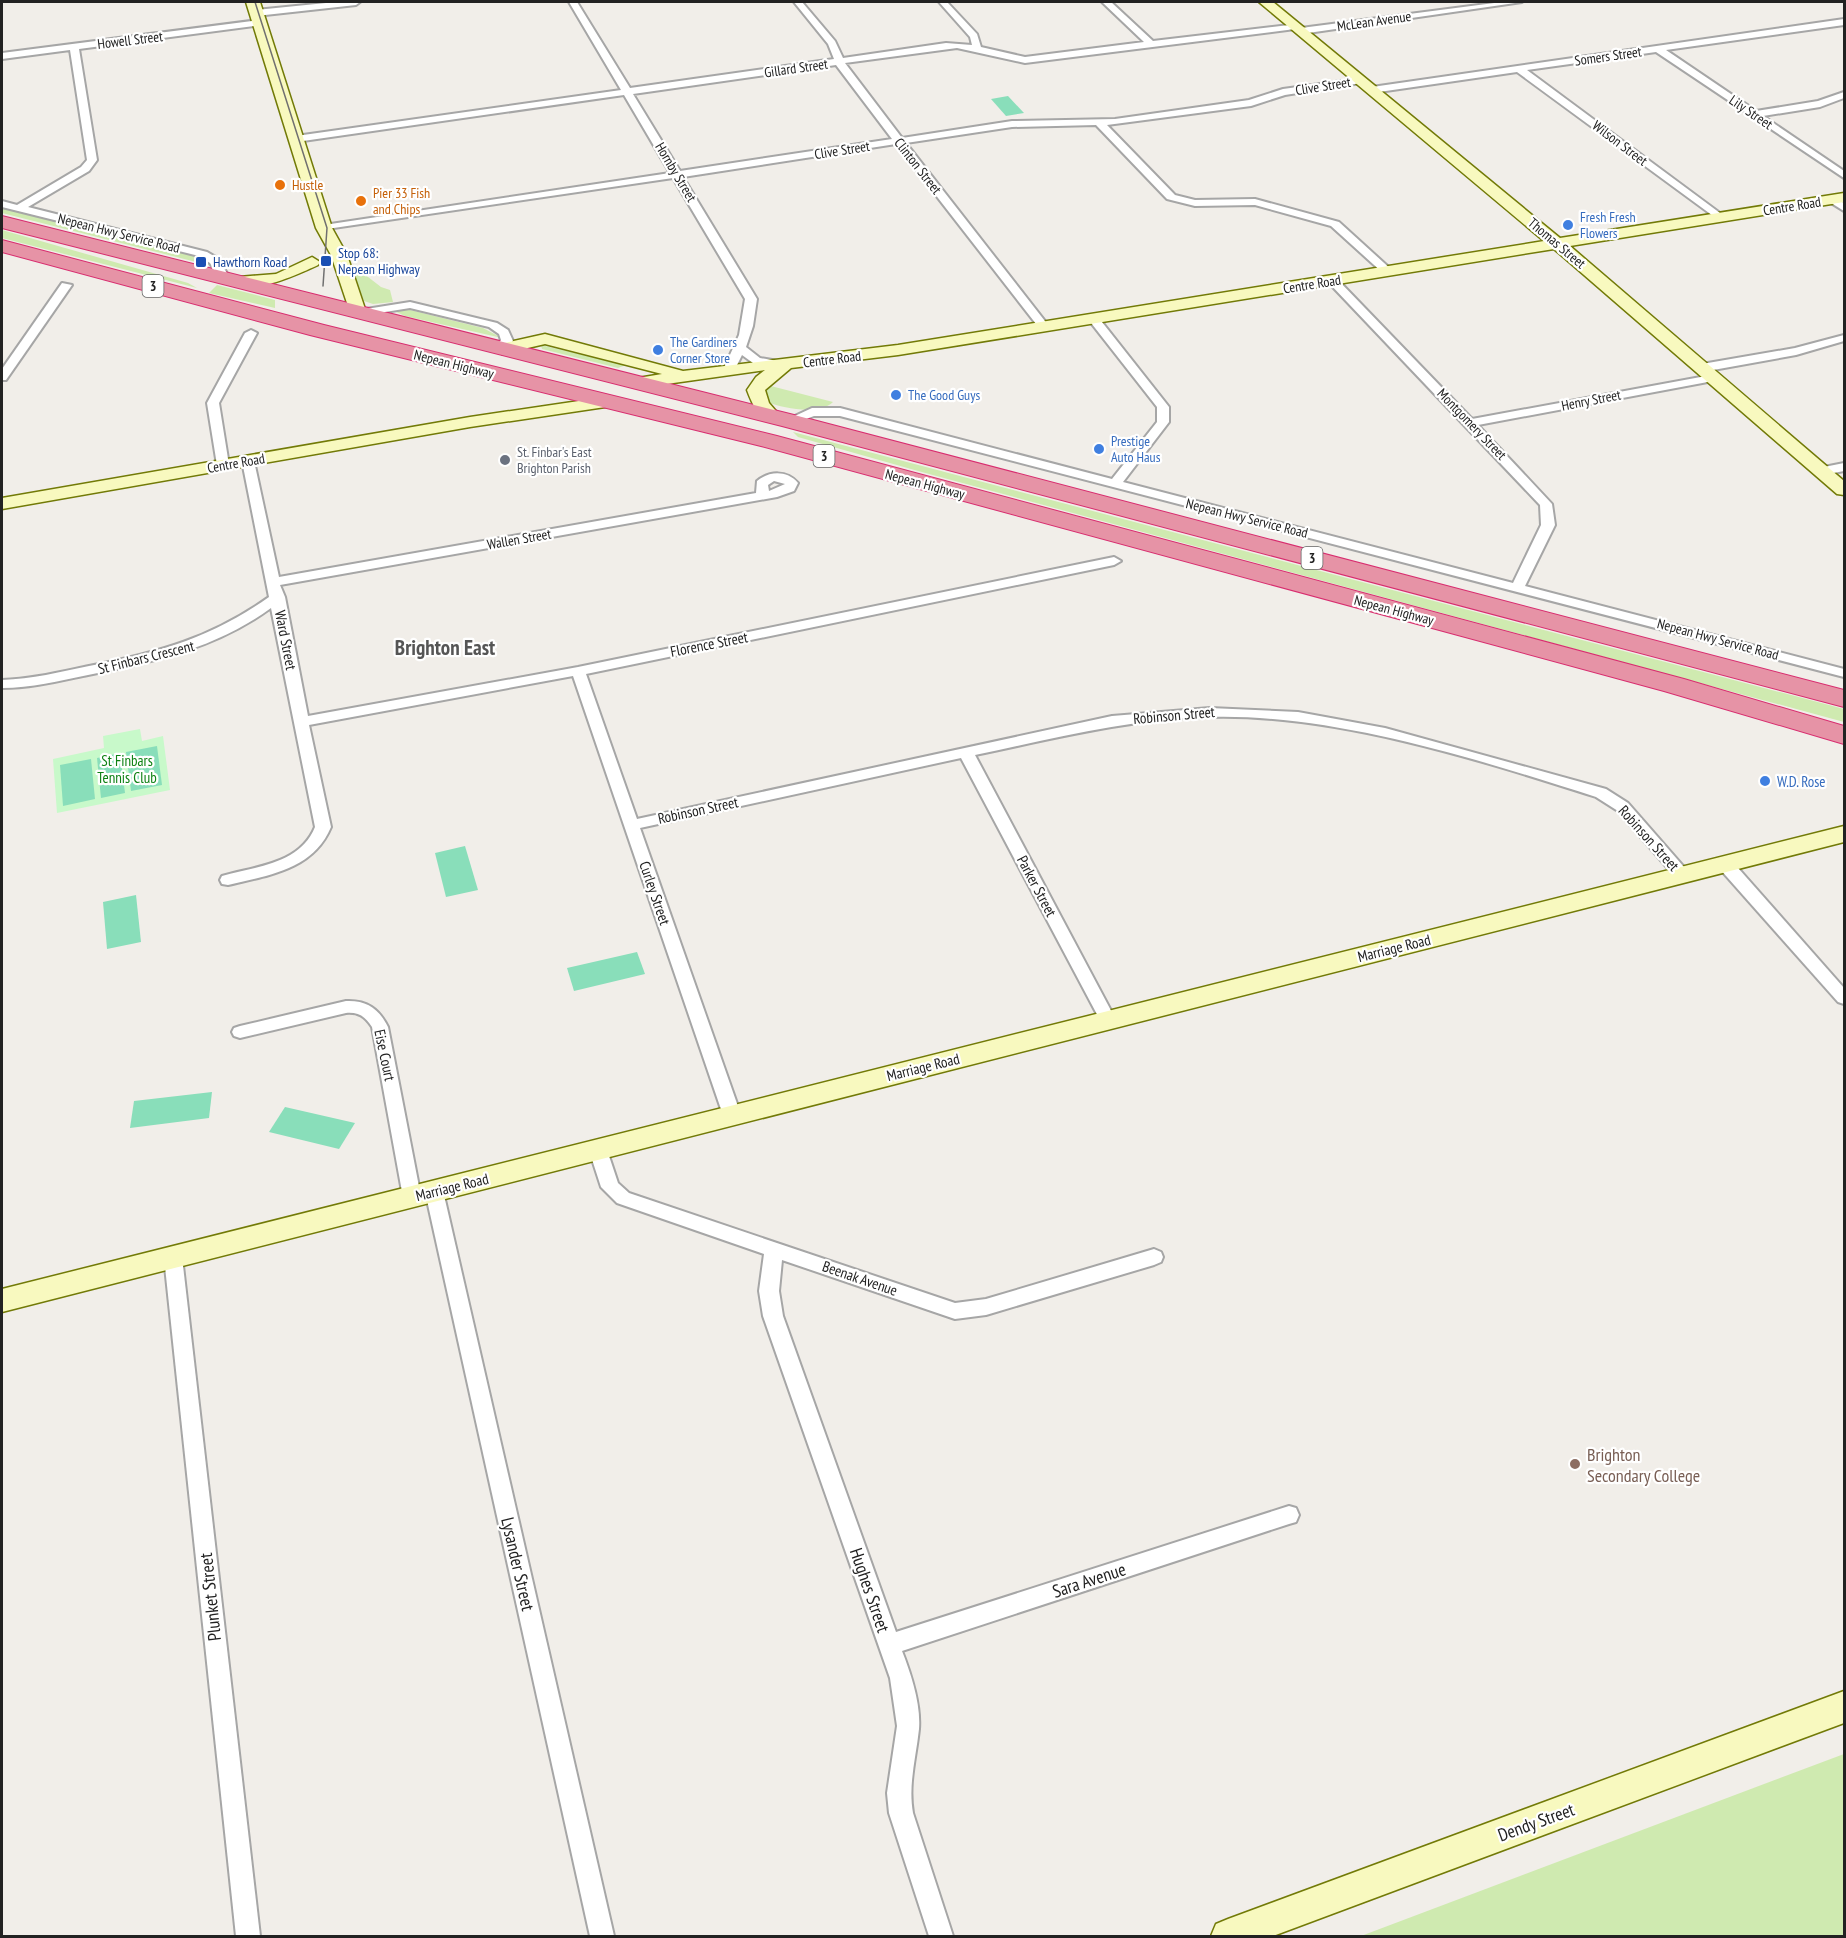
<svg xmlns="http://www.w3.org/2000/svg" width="1846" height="1938" font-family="'PT Sans Narrow',sans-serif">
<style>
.grass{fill:#cfeab0}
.park{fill:#c8f9ca}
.pitch{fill:#89deba}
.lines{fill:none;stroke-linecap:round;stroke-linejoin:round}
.street-casing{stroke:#a6a6a6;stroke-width:4}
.secondary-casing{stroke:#727a07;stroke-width:3}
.highway-casing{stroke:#d82d6f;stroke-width:2}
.street{fill:#fff;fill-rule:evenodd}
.secondary{fill:#f8f9bf;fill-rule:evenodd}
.highway{fill:#e693a6;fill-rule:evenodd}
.tram{stroke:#707070;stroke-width:1.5}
.food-dot{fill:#e8710a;stroke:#fff;stroke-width:2}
.shop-dot{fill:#3f7fe0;stroke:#fff;stroke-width:2}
.transit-dot{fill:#1a4fb4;stroke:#fff;stroke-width:2}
.worship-dot{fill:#6b7280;stroke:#fff;stroke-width:2}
.education-dot{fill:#8d6e63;stroke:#fff;stroke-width:2}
.labels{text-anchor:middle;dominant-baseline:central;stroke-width:4.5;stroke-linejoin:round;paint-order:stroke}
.far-street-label{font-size:14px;fill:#222;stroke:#fff}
.far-food-label{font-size:14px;fill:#c56008;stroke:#fff;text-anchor:start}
.far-shop-label{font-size:14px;fill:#366cbe;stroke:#fff;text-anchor:start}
.far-transit-label{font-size:14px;fill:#164399;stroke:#fff;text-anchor:start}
.shield{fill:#fff;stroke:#646464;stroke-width:1.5}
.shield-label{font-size:14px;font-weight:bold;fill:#222}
.far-worship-label{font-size:14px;fill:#5b616d;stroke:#fff;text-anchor:start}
.street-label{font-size:15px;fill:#222;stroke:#fff}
.park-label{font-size:15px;fill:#0e8113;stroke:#fff}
.shop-label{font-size:15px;fill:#366cbe;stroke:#fff;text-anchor:start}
.near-education-label{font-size:18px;fill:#785e54;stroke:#fff;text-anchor:start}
.near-street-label{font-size:18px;fill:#222;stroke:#fff}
.district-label{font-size:21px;font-weight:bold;fill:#555;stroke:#fff}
</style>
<rect width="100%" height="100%" fill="#f1eee9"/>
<g class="grass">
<path d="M2 207 193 254 207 259 212 266 2 213Z"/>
<path d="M2 230 188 283 197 288 2 238Z"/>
<path d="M359 270 381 287 390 290 393 302 373 304 364 301 352 272Z"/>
<path d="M217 285 275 300V308L209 293Z"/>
<path d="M406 309 483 328 502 338 405 316 392 310Z"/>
<path d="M541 345 626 365 618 368 542 349Z"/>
<path d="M767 385 833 402C820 415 784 409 768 402L764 391Z"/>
<path d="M793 432 1844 709V722L918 471 798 437Z"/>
<path d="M1844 1754V1936H1361Z"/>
</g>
<path class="park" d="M140 729 142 741 163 736 170 790 57 813 53 759 104 748 103 736Z"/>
<g class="pitch">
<path d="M1008 96 1024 113 1006 116 991 99Z"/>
<path d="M157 746 162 785 131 791 126 752Z"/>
<path d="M120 753 125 793 101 798 97 758Z"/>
<path d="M91 759 95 799 63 806 60 765Z"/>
<path d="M465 846 478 890 446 897 435 853Z"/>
<path d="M136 895 141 942 107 949 103 902Z"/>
<path d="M637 952 645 974 574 991 567 968Z"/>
<path d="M212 1092 209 1118 130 1128 134 1101Z"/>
<path d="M285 1107 355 1123 339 1149 269 1132Z"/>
</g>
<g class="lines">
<g class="street-casing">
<g id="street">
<path d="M336 2H360L356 5 256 16 251 13 256 10Z"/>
<path d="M569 2H577L630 88 834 59 828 44 794 2H802L835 41 843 58 946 43 972 45 970 37 939 2H947L977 34 981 47 1025 57 1144 42 1102 2H1111L1153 41 1298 24 1300 26 1295 29 1025 63 957 48 845 63 902 138 1012 121 1115 119 1249 100 1283 89 1364 78 1366 80 1361 83 1285 95 1251 106 1107 125 1175 195 1195 200 1255 199 1339 222 1394 272 1384 274 1331 226 1255 205 1195 206 1167 199 1096 125 1012 127 906 143 1048 325V329H1040L896 144 683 177 757 299 753 326 746 347 760 358 784 362V366L780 368 753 363 742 355 734 371 724 368 739 335 745 299 673 178 320 230 319 228 324 225 670 173 624 95 296 142 291 139 296 136 621 90ZM836 65 892 139 680 171 633 94Z"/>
<path d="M1502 2H1522L1301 34 1296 31 1301 28Z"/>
<path d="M1844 19V25L1666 50 1756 111 1818 101 1844 92V98L1820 107 1763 116 1844 171V178L1656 52 1527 70 1724 216V220L1720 221 1517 72 1372 93 1367 90 1372 87Z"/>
<path d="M259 20 264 23 262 25 79 49 97 160 89 171 28 207 207 252 219 259 230 279 228 281H220L210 263 199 256 2 207V201L17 205 81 167 87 160 70 50 2 59V53Z"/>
<path d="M1832 196 1844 203V211L1828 201V197Z"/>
<path d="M1329 279H1337L1472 419 1717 374 1719 377 1713 381 1478 425 1552 504 1555 525 1525 586 1844 669V677L840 416H814L790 425 784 421 812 408H840L1112 479 1157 422V407L1088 319 1094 316 1098 317 1169 407V422L1123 482 1513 583 1541 525 1540 505 1329 283Z"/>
<path d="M62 283 72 285 6 380H2V369Z"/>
<path d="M410 302 497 323 508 330 513 341 504 350H496L494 348 501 340 499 334 489 327 410 308 360 316 354 313 360 310Z"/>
<path d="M251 330 257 333 219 403 229 465 223 469 217 465 207 403 245 333Z"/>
<path d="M1844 335V341L1796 355 1702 372 1696 368 1702 364 1795 348Z"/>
<path d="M248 457 254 461 279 577 756 493 757 481C769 471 787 470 798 483L794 491 777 497 280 585 285 597 308 716 578 667 1114 557 1121 561 1114 565 586 674 637 819 1112 716 1210 708 1298 712 1385 728 1606 789 1628 803 1691 875 1689 879H1677L1618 811 1596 797C1477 759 1333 713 1208 717 1129 719 1052 739 975 755L1116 1020 1114 1024H1102L1100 1020 961 758 640 828 741 1115 738 1120H726L723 1115 573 676 309 725 331 827C313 870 269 875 228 885L222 884 220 880 222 876C257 866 300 864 315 827L271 608C216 648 154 662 88 675 59 681 31 688 2 688V680C32 679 60 672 89 666 158 653 211 638 269 597L242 461ZM774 481 785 484 769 491 768 485Z"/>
<path d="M1844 463V471L1823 475 1817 471 1819 468Z"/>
<path d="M1725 859 1731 860 1844 988V1004L1838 1002 1719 868 1717 864Z"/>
<path d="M346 1001C367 1000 379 1009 388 1027L421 1197 418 1202 412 1204 406 1202 403 1197 372 1027C365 1016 358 1012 346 1013L240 1038 234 1036 232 1032 234 1028 240 1026Z"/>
<path d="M598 1143 604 1145 607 1150 618 1183 629 1193 955 1303 986 1299 1154 1249 1161 1252 1163 1257 1161 1262 1154 1265 986 1315 955 1319 782 1260 779 1291 783 1316 896 1632 1289 1506 1296 1508 1299 1515 1296 1522 1289 1524 902 1651C911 1674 921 1704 919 1729 916 1758 908 1784 913 1813L953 1936H929L889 1813 887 1793 897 1726 890 1678 763 1316 759 1291 764 1254 617 1203 601 1187 589 1150 592 1145Z"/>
<path d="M434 1184 440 1186 443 1191 614 1936H590L425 1191 428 1186Z"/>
<path d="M173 1249 180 1252 182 1257 260 1936H236L164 1257 166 1252Z"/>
</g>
</g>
<g class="secondary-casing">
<g id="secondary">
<path d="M246 2H260L332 228 347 255 366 312 364 316 358 317 350 312 331 255 316 228Z"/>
<path d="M1259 2H1273L1560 238 1844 193V202L1570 246 1844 481V495L1837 494 1554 249 898 355 791 368 765 390 769 403 781 417 772 422C758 419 752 403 747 390L756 377 765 370 638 388 629 383 632 379 662 374 545 344 502 354 494 349 496 345 545 334 683 371 898 345 1544 241Z"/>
<path d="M312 257 320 262 318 265C301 273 245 299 231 282L239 277 276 274Z"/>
<path d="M606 397 612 398 615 402 612 406 470 427 2 509V498L470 417Z"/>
<path d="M1844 826V842L2 1312V1289Z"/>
<path d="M1844 1691V1723L1273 1936H1211L1216 1924 1228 1919Z"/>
</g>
</g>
<g class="highway-casing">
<g id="highway">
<path d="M2 216 798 416 1844 690V707L782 426 2 228Z"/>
<path d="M2 240 324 325 777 436 1684 679 1844 726V744L1664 691 761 446 310 335 2 252Z"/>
</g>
</g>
<use href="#street" class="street"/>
<use href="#secondary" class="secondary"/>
<use href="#highway" class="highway"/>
<path class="tram" d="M255 2 327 228 323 286"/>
</g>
<g class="food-dot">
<circle cx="280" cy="185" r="6"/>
<circle cx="361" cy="201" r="6"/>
</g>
<g class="shop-dot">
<circle cx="1568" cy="225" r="6"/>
<circle cx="658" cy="350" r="6"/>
<circle cx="896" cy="395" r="6"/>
<circle cx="1099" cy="449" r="6"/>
<circle cx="1765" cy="781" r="6"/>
</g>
<g class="transit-dot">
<rect x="320" y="255" width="12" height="12" rx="3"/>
<rect x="195" y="256" width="12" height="12" rx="3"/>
</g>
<circle class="worship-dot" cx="505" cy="460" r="6"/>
<circle class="education-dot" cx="1575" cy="1464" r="6"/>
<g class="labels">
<g class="far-street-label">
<text transform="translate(1374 21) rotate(-8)">McLean Avenue</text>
<text transform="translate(130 40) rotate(-7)">Howell Street</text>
<text transform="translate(1608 56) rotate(-8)">Somers Street</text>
<text transform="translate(796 68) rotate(-8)">Gillard Street</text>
<text transform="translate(1323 86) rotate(-9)">Clive Street</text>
<text transform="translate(1751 112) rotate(34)">Lily Street</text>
<text transform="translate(1620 143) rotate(37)">Wilson Street</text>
<text transform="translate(842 150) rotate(-9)">Clive Street</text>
<text transform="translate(918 166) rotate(52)">Clinton Street</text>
<text transform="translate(676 172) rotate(59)">Hornby Street</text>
<text transform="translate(1792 206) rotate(-9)">Centre Road</text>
<text transform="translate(119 233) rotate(14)">Nepean Hwy Service Road</text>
<text transform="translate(1557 243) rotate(40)">Thomas Street</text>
<text transform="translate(1312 284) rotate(-9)">Centre Road</text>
<text transform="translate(832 359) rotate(-7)">Centre Road</text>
<text transform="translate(454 364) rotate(14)">Nepean Highway</text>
<text transform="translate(1591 400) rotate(-11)">Henry Street</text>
<text transform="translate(1472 424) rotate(46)">Montgomery Street</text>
<text transform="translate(236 463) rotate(-10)">Centre Road</text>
<text transform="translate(925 484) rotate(15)">Nepean Highway</text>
<text transform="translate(1247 518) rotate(14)">Nepean Hwy Service Road</text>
<text transform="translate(519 539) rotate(-10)">Wallen Street</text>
<text transform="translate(1394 610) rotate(15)">Nepean Highway</text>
<text transform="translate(1718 639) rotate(15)">Nepean Hwy Service Road</text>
</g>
<g class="far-food-label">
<text x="292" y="185">Hustle</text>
<text x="373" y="193">Pier 33 Fish<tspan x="373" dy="16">and Chips</tspan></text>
</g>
<g class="far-shop-label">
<text x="1580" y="217">Fresh Fresh<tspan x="1580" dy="16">Flowers</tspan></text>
<text x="670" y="342">The Gardiners<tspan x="670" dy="16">Corner Store</tspan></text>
<text x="908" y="395">The Good Guys</text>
<text x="1111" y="441">Prestige<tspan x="1111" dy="16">Auto Haus</tspan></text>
</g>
<g class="far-transit-label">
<text x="338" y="253">Stop 68:<tspan x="338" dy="16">Nepean Highway</tspan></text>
<text x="213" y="262">Hawthorn Road</text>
</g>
<g class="shield">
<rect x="142.5" y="275" width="21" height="22" rx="4.5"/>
<rect x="813.5" y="445" width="21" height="22" rx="4.5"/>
<rect x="1301.5" y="547" width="21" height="22" rx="4.5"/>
</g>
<g class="shield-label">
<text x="153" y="286">3</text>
<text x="824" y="456">3</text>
<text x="1312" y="558">3</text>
</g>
<g class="far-worship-label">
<text x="517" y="452">St. Finbar's East<tspan x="517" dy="16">Brighton Parish</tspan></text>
</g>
<g class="street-label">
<text transform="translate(286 640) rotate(79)">Ward Street</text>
<text transform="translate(709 644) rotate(-11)">Florence Street</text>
<text transform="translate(146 657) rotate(-14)">St Finbars Crescent</text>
<text transform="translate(1174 715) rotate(-5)">Robinson Street</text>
<text transform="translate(698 810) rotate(-12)">Robinson Street</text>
<text transform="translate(1649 838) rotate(48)">Robinson Street</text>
<text transform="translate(1037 886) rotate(62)">Parker Street</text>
<text transform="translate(655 893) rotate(71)">Curley Street</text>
<text transform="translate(1394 948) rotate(-14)">Marriage Road</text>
<text transform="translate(385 1055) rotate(78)">Eise Court</text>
<text transform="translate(923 1067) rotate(-14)">Marriage Road</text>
<text transform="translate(452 1187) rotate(-14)">Marriage Road</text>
<text transform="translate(860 1278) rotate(19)">Beenak Avenue</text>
</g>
<g class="park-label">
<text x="127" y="760">St Finbars<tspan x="127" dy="17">Tennis Club</tspan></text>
</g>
<g class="shop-label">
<text x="1777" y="781">W.D. Rose</text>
</g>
<g class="near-education-label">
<text x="1587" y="1454">Brighton<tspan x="1587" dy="21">Secondary College</tspan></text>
</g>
<g class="near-street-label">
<text transform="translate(518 1564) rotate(77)">Lysander Street</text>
<text transform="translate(1089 1580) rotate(-18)">Sara Avenue</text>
<text transform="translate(870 1590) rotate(71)">Hughes Street</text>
<text transform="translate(210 1597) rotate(-96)">Plunket Street</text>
<text transform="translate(1536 1822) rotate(-20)">Dendy Street</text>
</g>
<g class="district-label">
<text x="445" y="647">Brighton East</text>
</g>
</g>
<rect width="1846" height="1938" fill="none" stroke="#222222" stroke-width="6"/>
</svg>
